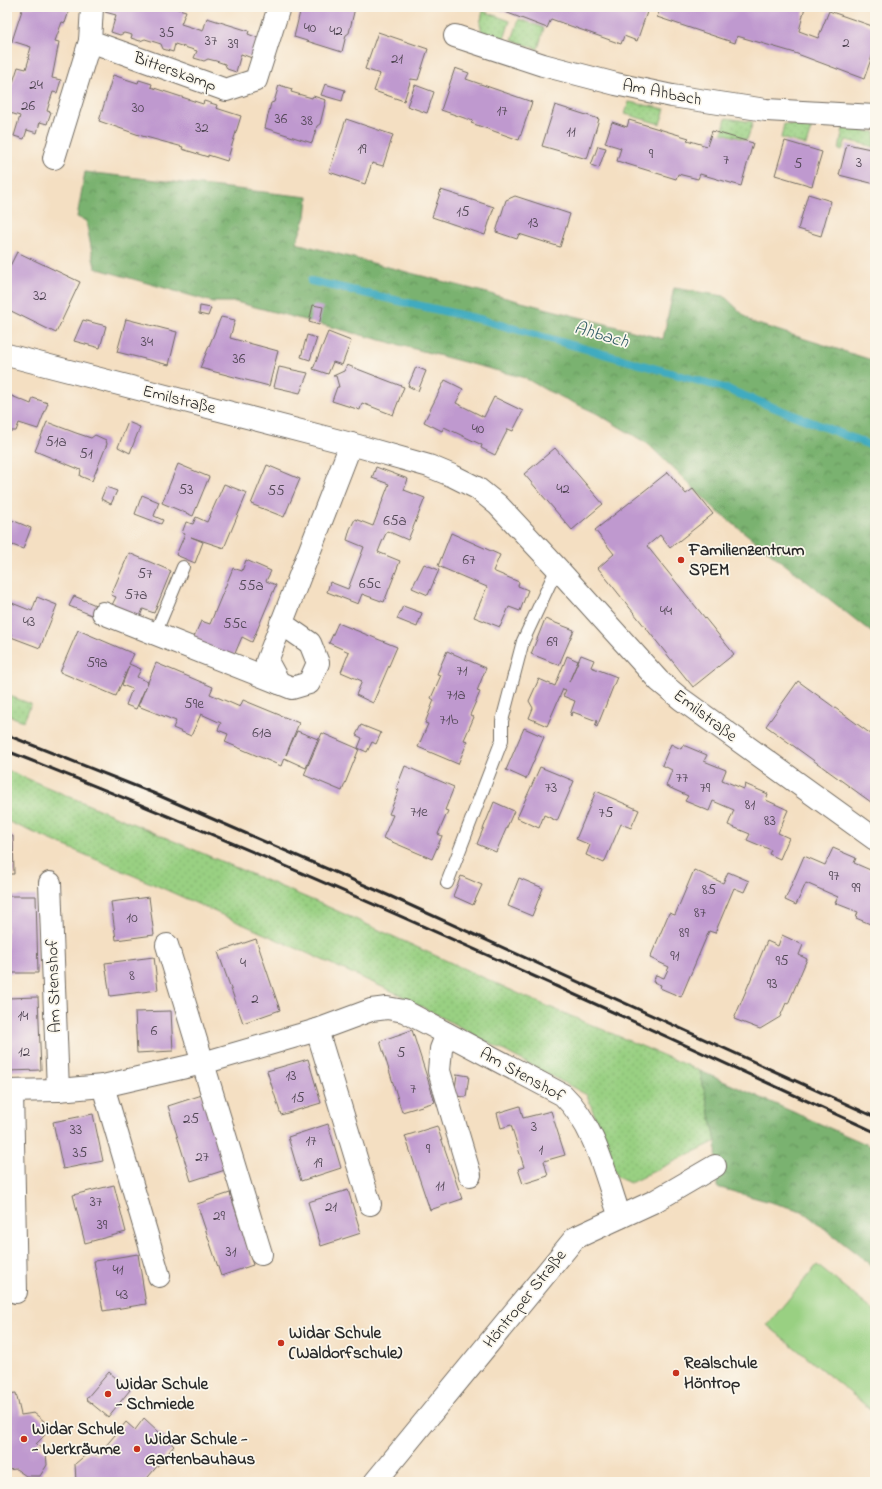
<svg xmlns="http://www.w3.org/2000/svg" width="882" height="1489" font-family="'Indie Flower',sans-serif">
<style>
.grass{fill:url(#grass-dots);stroke:#627e56}
.forest{fill:url(#forest-crowns);stroke:#526e4e}
.garden{fill:#99d082;stroke:#627e56}
.lines{fill:none;stroke-linecap:round;stroke-linejoin:round}
.stream{stroke:#40abc0;stroke-width:8}
.building{fill:#bf99cf}
.lane-casing{stroke:#716a60;stroke-width:14}
.street-casing{stroke:#716a60;stroke-width:24}
.lane{stroke:#fff;stroke-width:12}
.street{stroke:#fff;stroke-width:22}
.rail{stroke:#2b2b2b;stroke-width:3}
.poi-dot{fill:#c8321e;stroke:#fbf7ec;stroke-width:1.5}
.labels{text-anchor:middle;dominant-baseline:central;stroke-width:3.5;stroke-linejoin:round;paint-order:stroke}
.number-label{font-size:15px;fill:#504654}
.street-label{font-size:17px;fill:#2b2b2b;stroke:#fbf7ec}
.poi-label{font-size:17px;font-weight:bold;fill:#2b2b2b;stroke:#fbf7ec;text-anchor:start}
.water-label{font-size:18px;font-style:italic;fill:#335e67;stroke:#fbf7ec}
</style>
<defs>
<pattern id="grass-dots" width="8" height="8" patternUnits="userSpaceOnUse"><rect width="8" height="8" fill="#99d082"/><path d="M2 2h.1M6 6h.1" fill="none" stroke="#84b370" stroke-width="1.8" stroke-linecap="round"/></pattern>
<pattern id="forest-crowns" width="20" height="18" patternUnits="userSpaceOnUse"><rect width="20" height="18" fill="#7ab270"/><path d="M2 6a3 3 0 1 1 6 0M12 15a3 3 0 1 1 6 0" fill="none" stroke="#64915c"/></pattern>
</defs>
<rect width="100%" height="100%" fill="#fbf7ec"/>
<filter id="ink" filterUnits="userSpaceOnUse"><feTurbulence type="fractalNoise" baseFrequency=".025" numOctaves="2"/><feDisplacementMap in="SourceGraphic" scale="8" xChannelSelector="R" yChannelSelector="G"/><feConvolveMatrix kernelMatrix="1 2 1 2 8 2 1 2 1" color-interpolation-filters="sRGB"/></filter>
<filter id="wash" filterUnits="userSpaceOnUse"><feTurbulence type="fractalNoise" baseFrequency=".012" numOctaves="4" result="noise"/><feDisplacementMap in="SourceGraphic" scale="16" xChannelSelector="R" yChannelSelector="G"/><feGaussianBlur stdDeviation="0.9" result="paint"/><feColorMatrix in="noise" values="0 0 0 0 0 0 0 0 0 0 0 0 0 0 0 0 0 1.4 0 .05"/><feComposite in="paint" operator="in"/></filter>
<g filter="url(#wash)">
<rect width="100%" height="100%" fill="#f4dfc2"/>
<g class="grass">
<path d="M483 11 510 21 504 39 482 32 480 24Z"/>
<path d="M519 19 544 28 538 49 512 40Z"/>
<path d="M629 102 665 109 660 124 625 114Z"/>
<path d="M726 118 753 122 747 140 722 133Z"/>
<path d="M784 124 812 126 806 145 781 138Z"/>
<path d="M843 128 875 132V147L846 140 842 151 839 150Z"/>
<path d="M7 695 31 704 24 721 7 715Z"/>
<path d="M7 770 333 909 526 997 700 1071 716 1141 630 1183 617 1177 587 1095 398 994 160 887 7 821Z"/>
</g>
<g class="forest">
<path d="M85 172 308 197 306 217 296 243 663 339 674 288 724 296 751 322 875 361V635L717 511 648 444 596 413 546 390 525 378 236 302H213L95 268 86 221 77 217Z"/>
<path d="M700 1071 875 1148V1268L802 1211 717 1187 716 1141Z"/>
</g>
<path class="garden" d="M817 1265 875 1312V1413L767 1325Z"/>
<g class="lines">
<path class="stream" d="M311 281 483 320 724 388 875 447"/>
</g>
<g id="blocks">
<g class="building">
<path d="M23 7H60L69 11 65 23 62 22 55 41 59 42 52 78 61 80 57 93 53 92 50 101 47 111 51 112 47 124 40 122 37 133 27 130 24 139 14 136 20 116 7 112V101L18 67 26 69 29 59 28 58 31 47 12 41Z"/>
<path d="M106 7H171L186 11 181 24 203 31 207 18 249 31 248 34 258 38 252 58 241 54 236 72 227 69 225 64 216 61 208 59 204 61 194 58 197 51 175 44 173 52 163 49 161 44 145 39 140 41 131 38 132 35 124 33 120 35 111 32 116 15 105 12Z"/>
<path d="M293 7 355 8 349 33 346 35 342 52 294 37 300 12 303 10Z"/>
<path d="M492 7H579L583 9 584 7H634L647 12 637 41 624 36 621 44 551 19 547 28Z"/>
<path d="M661 7H805L799 31 818 38 829 11 875 27V48L864 79 792 52 737 36 735 43 657 17Z"/>
<path d="M378 32 428 49 418 80 411 79 404 101 374 91 380 74 365 69Z"/>
<path d="M455 68 469 73 466 79 532 102 519 140 471 123 473 121 441 110Z"/>
<path d="M113 75 138 83 139 80 152 84 151 87 203 104 204 101 217 105 216 108 241 116 227 161 208 155V157L182 149 183 147 142 136 99 121Z"/>
<path d="M325 84 345 90 342 101 321 95Z"/>
<path d="M279 85 292 89 291 92 312 98 313 96 326 100 320 124 317 126 312 143 265 128 271 103 274 102Z"/>
<path d="M415 85 434 92 427 113 407 106Z"/>
<path d="M555 105 599 119 587 159 542 146Z"/>
<path d="M346 119 393 135 383 166 372 163 365 184 329 172Z"/>
<path d="M629 120 689 138 687 140 707 146 712 131 753 143 741 186 700 174 698 179 678 174 676 179 617 161 621 148 605 143 612 122 627 127Z"/>
<path d="M785 141 822 152 812 186 775 175Z"/>
<path d="M847 144 875 150V184L839 175Z"/>
<path d="M598 146 606 148 599 168 591 165Z"/>
<path d="M441 190 494 207 485 235 432 217Z"/>
<path d="M808 194 831 201 821 236 798 229Z"/>
<path d="M515 196 570 214 560 247 519 234 517 239 496 232 506 200Z"/>
<path d="M17 252 80 282 56 333 7 309V272Z"/>
<path d="M313 305 323 307 319 325 309 322Z"/>
<path d="M200 306 211 308 208 316 199 314Z"/>
<path d="M221 317 235 320 230 338 278 351 269 386 200 368Z"/>
<path d="M126 319 177 332 169 365 117 352Z"/>
<path d="M83 320 106 326 100 348 74 341Z"/>
<path d="M328 332 351 341 342 365 333 362 328 374 313 369Z"/>
<path d="M307 335 317 338 310 360 301 357Z"/>
<path d="M347 365 404 387 393 415 362 403 360 410 332 401 337 387H339L336 376H333L344 371Z"/>
<path d="M279 367 308 373 300 393 274 387Z"/>
<path d="M416 367 426 371 418 391 408 386Z"/>
<path d="M445 380 463 389 456 403 484 417 494 397 523 411 513 431 508 429 495 455 481 448 482 445 444 427 442 431 424 422Z"/>
<path d="M7 394 31 404 33 398 48 403 38 429 19 423 16 431H8L7 434Z"/>
<path d="M47 422 76 433 91 438 95 435 106 440 107 444 92 481 80 476 81 470 35 451Z"/>
<path d="M128 422 140 427 130 453 118 447Z"/>
<path d="M555 448 603 504 572 530 524 474Z"/>
<path d="M178 464 209 477 193 516 162 503Z"/>
<path d="M267 465 300 479 284 517 251 504Z"/>
<path d="M376 467 408 479 404 490 425 498 408 540 387 531 382 542 378 552 400 561 384 602 362 594 358 604 327 592 330 582 348 589 364 547 347 540 350 529 355 519 373 526 389 484 372 478Z"/>
<path d="M668 472 686 494 693 489 713 514 670 548 660 535 647 546 734 654 693 687 598 568 614 554 595 530Z"/>
<path d="M224 484 247 493 224 548 191 537 203 542 195 563 176 555 185 534 182 533 186 522 193 524 196 517 207 522Z"/>
<path d="M106 487 117 491 111 504 101 499Z"/>
<path d="M142 495 159 502 154 516 163 520 161 524 135 514Z"/>
<path d="M7 518 31 528 23 549 7 543Z"/>
<path d="M451 533 500 555 493 571 519 582 518 586 528 590 520 611 509 607 500 627 474 617 487 587 438 566Z"/>
<path d="M129 553 171 571 154 613 143 609 139 619 111 607 116 597 111 595Z"/>
<path d="M246 560 271 571 266 581 276 585 252 642 242 637 233 658 192 641 201 621 210 624 233 568 242 571Z"/>
<path d="M424 564 439 570 428 595 412 588Z"/>
<path d="M74 596 98 606 94 616 69 606Z"/>
<path d="M37 597 57 605 40 648 11 637 12 635 7 633V601L32 611Z"/>
<path d="M403 606 422 613 417 627 397 619Z"/>
<path d="M545 619 574 630 559 665 531 654Z"/>
<path d="M338 623 397 647 373 703 356 695 362 681 341 672 349 652 329 643Z"/>
<path d="M78 630 134 654 129 664 141 669 137 677 148 682 136 709 126 705 132 689 122 685 129 666 116 696 60 672Z"/>
<path d="M447 651 486 668 477 691 480 692 470 715 474 717 464 740 468 741 458 764 418 747 428 724 425 723 434 700 431 698 441 675 437 674Z"/>
<path d="M581 655 594 660 591 667 617 677 597 727 595 726 597 721 573 712 571 716 570 715 575 701 563 696 566 690 563 689 547 726 529 718 533 708 529 701 539 679 555 686 567 656 578 661 569 682Z"/>
<path d="M156 663 213 687 210 694 240 707 243 700 299 723 286 755 297 731 318 739 306 768 284 758 281 766 225 742 228 734 218 730 221 723 201 714 191 736 173 728 176 721 138 706Z"/>
<path d="M798 681 875 737V805L766 726Z"/>
<path d="M361 725 381 733 376 744 372 742 367 752 358 748 362 738 356 735Z"/>
<path d="M524 728 544 737 526 779 506 770Z"/>
<path d="M322 733 359 749 342 791 304 775Z"/>
<path d="M671 744 681 749 683 745 707 755 704 761 726 770 722 780 744 789 745 784 768 794 766 800 788 810 778 833 789 838 780 859 769 854 771 850 747 840 750 834 728 825 734 810 713 801 709 811 685 801 688 796 666 786 672 770 662 765Z"/>
<path d="M405 766 454 787 445 810 448 811 438 834 442 836 432 859 383 838 393 815 389 814 399 790 396 789Z"/>
<path d="M540 767 574 781 557 821 544 815 539 828 517 818Z"/>
<path d="M596 791 639 810 631 828 621 824 604 863 586 855 590 845 576 839Z"/>
<path d="M494 802 514 811 496 852 477 844Z"/>
<path d="M7 836H13L14 874H7Z"/>
<path d="M833 848 856 858 854 863 875 872V926L856 918 858 912 835 903 838 897 806 883 796 905 785 900 804 856 825 865Z"/>
<path d="M694 870 723 883 728 872 749 881 744 892 734 888 715 933 709 931 681 997 660 988 661 985 653 982 656 975 664 978 669 967 650 958 669 913 675 915Z"/>
<path d="M461 876 482 885 473 905 453 896Z"/>
<path d="M519 878 543 888 532 916 508 906Z"/>
<path d="M7 896H36L38 973H7Z"/>
<path d="M149 897 154 935 116 940 111 902Z"/>
<path d="M782 935 803 945 799 955 807 959 788 1004 786 1003 780 1017 760 1029 734 1019 767 941 778 946Z"/>
<path d="M256 939 280 1010 243 1023 218 952Z"/>
<path d="M154 957 158 990 110 996 105 963Z"/>
<path d="M38 997 41 1070 7 1071V998Z"/>
<path d="M171 1011 173 1051 137 1053 135 1012Z"/>
<path d="M412 1030 435 1102 402 1112 380 1041Z"/>
<path d="M308 1059 321 1103 281 1115 267 1071Z"/>
<path d="M457 1074 469 1076 466 1097 454 1096Z"/>
<path d="M202 1095 225 1170 191 1181 168 1106Z"/>
<path d="M520 1106 523 1118 551 1111 565 1155 544 1161 548 1176 523 1184 518 1169 524 1167 511 1125 501 1128 497 1113Z"/>
<path d="M93 1114 103 1161 63 1169 53 1122Z"/>
<path d="M328 1124 341 1168 301 1181 288 1137Z"/>
<path d="M437 1126 462 1199 430 1210 405 1136Z"/>
<path d="M114 1185 126 1232 85 1243 73 1195Z"/>
<path d="M348 1190 361 1233 321 1246 308 1202Z"/>
<path d="M230 1193 253 1265 221 1276 197 1204Z"/>
<path d="M138 1254 146 1304 103 1311 94 1261Z"/>
<path d="M109 1372 130 1390 108 1417 86 1399Z"/>
<path d="M16 1393 21 1415 34 1413 44 1421 45 1435 36 1444 46 1452 47 1465 40 1476H26L16 1469 7 1470V1394Z"/>
<path d="M144 1418 174 1446 144 1482H76L75 1464 89 1452 98 1455 126 1422 135 1430Z"/>
</g>
</g>
</g>
<g filter="url(#ink)">
<use href="#blocks" fill-opacity="0" stroke="#716a60" stroke-width="1"/>
<g class="lines">
<g class="lane-casing">
<g id="lane">
<path d="M155 634 183 567"/>
<path d="M447 883 502 740V721L523 641 557 568"/>
</g>
</g>
<g class="street-casing">
<g id="street">
<path d="M92 7 90 41 226 90 256 80 279 7"/>
<path d="M455 36 543 65 616 84 672 96 766 110 875 116"/>
<path d="M54 158 90 41"/>
<path d="M7 355 351 444 429 466 453 476 477 488 498 505 557 568 659 681 681 699 875 839"/>
<path d="M103 613 292 688 309 683 318 663 310 643 281 623"/>
<path d="M279 683 267 661 351 444"/>
<path d="M50 883 58 1090"/>
<path d="M167 945 261 1254"/>
<path d="M317 1030 370 1204"/>
<path d="M447 1034 441 1049 439 1071 470 1175"/>
<path d="M103 1086 159 1276"/>
<path d="M7 1091 58 1090 103 1086 203 1063 317 1030 371 1010 387 1008 404 1011 563 1095C596 1127 605 1175 620 1217"/>
<path d="M12 1091 16 1292"/>
<path d="M375 1482 575 1238 655 1201 715 1166"/>
</g>
</g>
<use href="#lane" class="lane"/>
<use href="#street" class="street"/>
<g class="rail">
<path d="M7 735 153 793 392 897 875 1117"/>
<path d="M7 751C301 866 588 1001 875 1132"/>
</g>
</g>
</g>
<g class="poi-dot">
<circle cx="681" cy="560" r="4"/>
<circle cx="281" cy="1343" r="4"/>
<circle cx="676" cy="1373" r="4"/>
<circle cx="108" cy="1394" r="4"/>
<circle cx="24" cy="1439" r="4"/>
<circle cx="137" cy="1449" r="4"/>
</g>
<g class="labels">
<g class="number-label">
<text x="310" y="28">40</text>
<text x="336" y="31">42</text>
<text x="167" y="33">35</text>
<text x="211" y="41">37</text>
<text x="846" y="43">2</text>
<text x="233" y="44">39</text>
<text x="397" y="59">21</text>
<text x="36" y="85">24</text>
<text x="28" y="106">26</text>
<text x="138" y="108">30</text>
<text x="502" y="111">17</text>
<text x="281" y="119">36</text>
<text x="307" y="121">38</text>
<text x="202" y="128">32</text>
<text x="571" y="132">11</text>
<text x="362" y="149">19</text>
<text x="651" y="154">9</text>
<text x="726" y="160">7</text>
<text x="859" y="163">3</text>
<text x="798" y="164">5</text>
<text x="463" y="212">15</text>
<text x="533" y="223">13</text>
<text x="40" y="296">32</text>
<text x="147" y="342">34</text>
<text x="239" y="359">36</text>
<text x="478" y="429">40</text>
<text x="56" y="442">51a</text>
<text x="86" y="454">51</text>
<text x="563" y="489">42</text>
<text x="186" y="490">53</text>
<text x="276" y="491">55</text>
<text x="395" y="521">65a</text>
<text x="469" y="560">67</text>
<text x="145" y="574">57</text>
<text x="370" y="584">65c</text>
<text x="251" y="586">55a</text>
<text x="136" y="595">57a</text>
<text x="666" y="611">44</text>
<text x="29" y="622">43</text>
<text x="235" y="624">55c</text>
<text x="552" y="642">69</text>
<text x="97" y="663">59a</text>
<text x="462" y="671">71</text>
<text x="456" y="695">71a</text>
<text x="194" y="704">59e</text>
<text x="449" y="720">71b</text>
<text x="262" y="733">61a</text>
<text x="682" y="778">77</text>
<text x="551" y="788">73</text>
<text x="705" y="788">79</text>
<text x="750" y="805">81</text>
<text x="419" y="812">71e</text>
<text x="606" y="813">75</text>
<text x="770" y="821">83</text>
<text x="834" y="876">97</text>
<text x="856" y="888">99</text>
<text x="709" y="890">85</text>
<text x="700" y="913">87</text>
<text x="132" y="918">10</text>
<text x="684" y="933">89</text>
<text x="675" y="956">91</text>
<text x="782" y="961">95</text>
<text x="243" y="963">4</text>
<text x="132" y="976">8</text>
<text x="772" y="984">93</text>
<text x="255" y="999">2</text>
<text x="23" y="1016">14</text>
<text x="154" y="1031">6</text>
<text x="24" y="1052">12</text>
<text x="401" y="1053">5</text>
<text x="291" y="1076">13</text>
<text x="413" y="1089">7</text>
<text x="298" y="1098">15</text>
<text x="191" y="1119">25</text>
<text x="534" y="1127">3</text>
<text x="76" y="1130">33</text>
<text x="311" y="1141">17</text>
<text x="428" y="1149">9</text>
<text x="541" y="1150">1</text>
<text x="80" y="1153">35</text>
<text x="202" y="1157">27</text>
<text x="318" y="1163">19</text>
<text x="440" y="1186">11</text>
<text x="96" y="1202">37</text>
<text x="331" y="1207">21</text>
<text x="219" y="1216">29</text>
<text x="102" y="1225">39</text>
<text x="231" y="1252">31</text>
<text x="118" y="1270">41</text>
<text x="122" y="1295">43</text>
</g>
<g class="street-label">
<text transform="translate(175 72) rotate(20)">Bitterskamp</text>
<text transform="translate(662 93) rotate(11)">Am Ahbach</text>
<text transform="translate(179 400) rotate(14)">Emilstraße</text>
<text transform="translate(705 716) rotate(37)">Emilstraße</text>
<text transform="translate(54 986) rotate(-92)">Am Stenshof</text>
<text transform="translate(522 1075) rotate(29)">Am Stenshof</text>
<text transform="translate(525 1299) rotate(-51)">Höntroper Straße</text>
</g>
<g class="poi-label">
<text x="689" y="550">Familienzentrum<tspan x="689" dy="20">SPEM</tspan></text>
<text x="289" y="1333">Widar Schule<tspan x="289" dy="20">(Waldorfschule)</tspan></text>
<text x="684" y="1363">Realschule<tspan x="684" dy="20">Höntrop</tspan></text>
<text x="116" y="1384">Widar Schule<tspan x="116" dy="20">- Schmiede</tspan></text>
<text x="32" y="1429">Widar Schule<tspan x="32" dy="20">- Werkräume</tspan></text>
<text x="145" y="1439">Widar Schule -<tspan x="145" dy="20">Gartenbauhaus</tspan></text>
</g>
<g class="water-label">
<text transform="translate(601 336) rotate(16)">Ahbach</text>
</g>
</g>
<rect width="882" height="1489" fill="none" stroke="#fbf7ec" stroke-width="24"/>
</svg>
